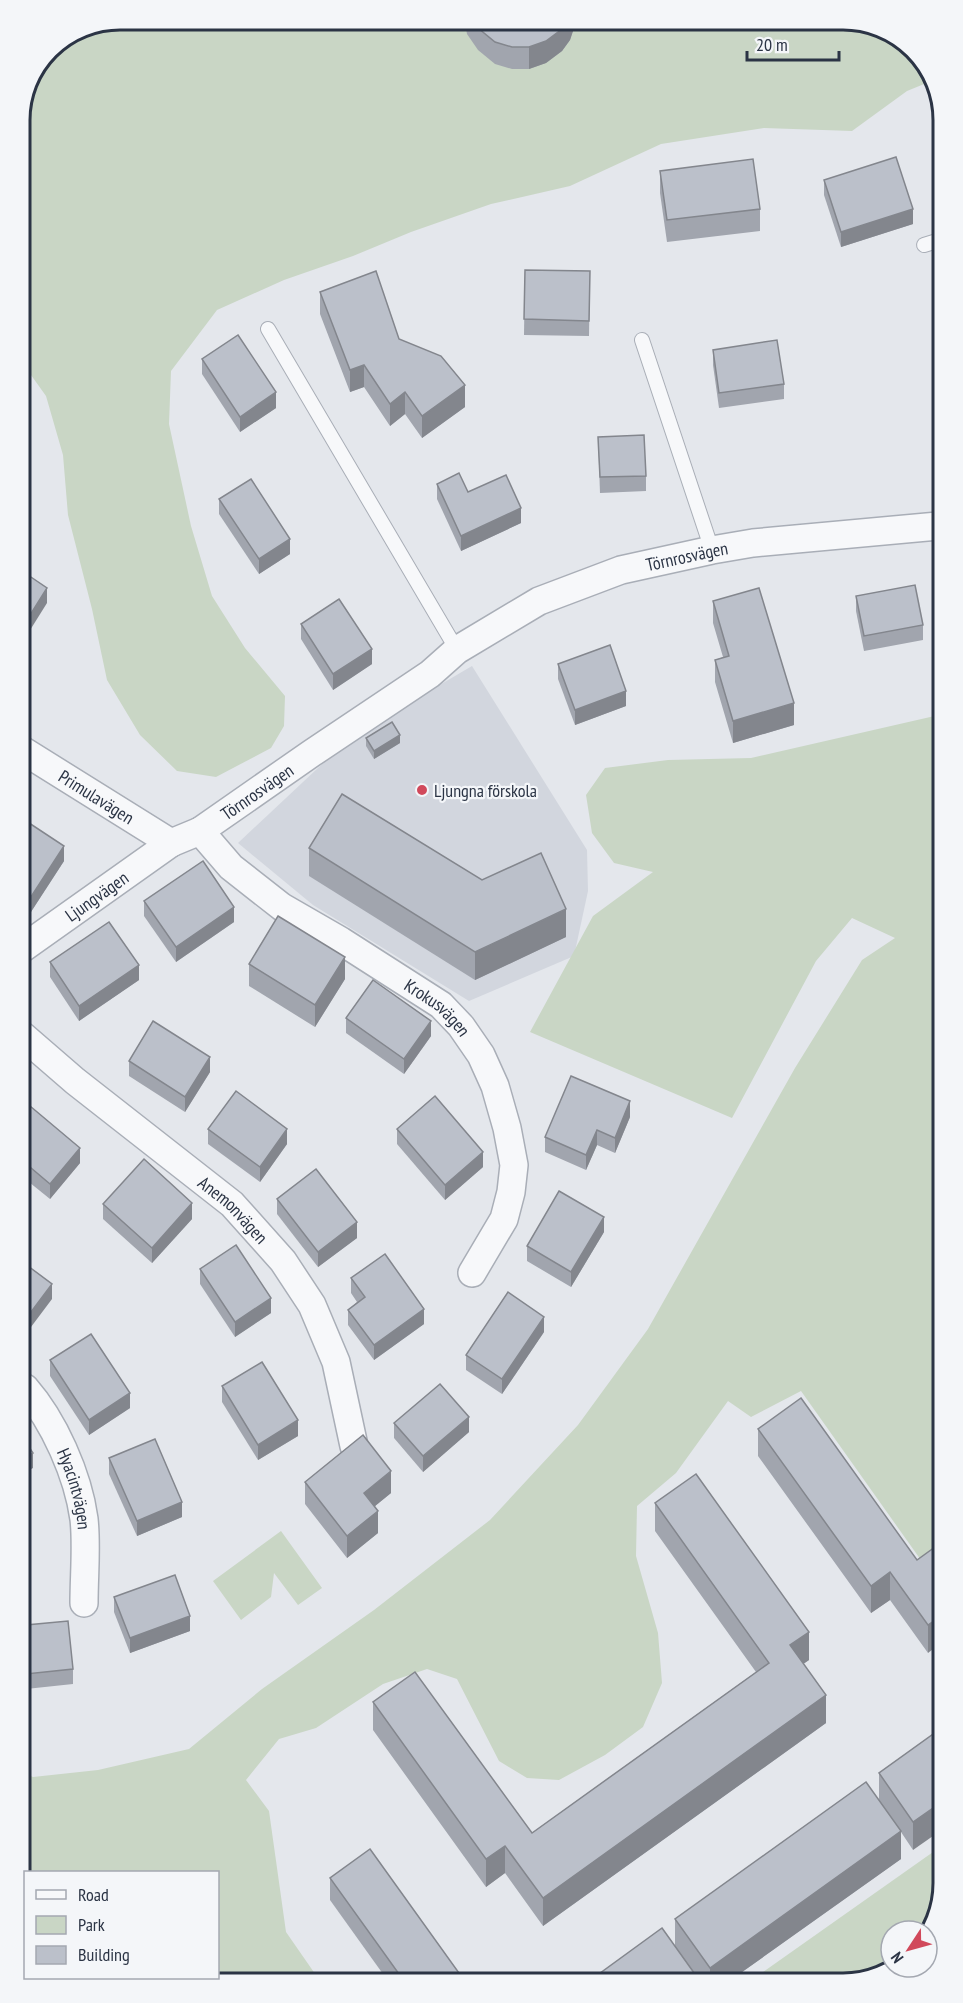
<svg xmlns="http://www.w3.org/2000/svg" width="963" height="2003" font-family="'PT Sans Narrow',sans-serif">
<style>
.built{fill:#d2d6de}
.green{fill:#c9d6c5}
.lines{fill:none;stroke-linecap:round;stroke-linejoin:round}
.service-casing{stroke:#a9aeb7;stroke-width:16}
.minor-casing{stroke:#a9aeb7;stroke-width:30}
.service{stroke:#f7f8fa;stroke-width:14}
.minor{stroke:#f7f8fa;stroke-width:27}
.wall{fill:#a1a5ae}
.shaded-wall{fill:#83868d}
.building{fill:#bbc0ca;stroke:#83868d;stroke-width:1.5}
.poi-dot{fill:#d1495b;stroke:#f4f6f9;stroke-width:2}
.labels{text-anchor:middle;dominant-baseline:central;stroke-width:4.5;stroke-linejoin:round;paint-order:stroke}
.street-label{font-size:18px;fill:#2b3445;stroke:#f4f6f9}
.poi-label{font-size:18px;fill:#2b3445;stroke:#f4f6f9;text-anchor:start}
.rim{fill:none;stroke:#2b3445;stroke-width:3}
</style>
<rect width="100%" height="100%" fill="#e4e7ec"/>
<path class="built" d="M472 666 587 850 588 891 574 956 469 1001 313 905 238 843 351 737Z"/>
<g class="green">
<path d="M850 20 904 40 934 80 907 91 852 131 764 128 661 144 570 186 491 204 411 232 353 256 284 280 217 310 171 371 169 424 191 526 212 596 245 648 285 696 284 726 271 748 216 777 177 771 140 735 107 680 92 609 68 515 63 455 46 396 21 361 20 114 49 49 82 27Z"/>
<path d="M939 715 942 1550 923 1563 801 1391 751 1417 728 1401 676 1473 637 1506 636 1556 658 1633 662 1683 643 1727 605 1755 559 1780 527 1778 499 1761 457 1679 427 1669 383 1684 316 1728 279 1739 246 1780 269 1811 286 1932 320 1981 114 1983 97 1978H218V1872H27L26 1774 33 1777 98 1770 189 1749 262 1689 374 1610 490 1520 578 1425 648 1329 795 1068 862 960 895 938 852 918 816 961 732 1118 530 1032 593 916 653 872 614 863 592 833 586 795 605 768 668 760 751 758Z"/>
<path d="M281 1531 322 1588 298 1605 274 1573 271 1597 241 1620 213 1581Z"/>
<path d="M943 1845V1883L928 1933 927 1931H891V1960L869 1976 803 1977 796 1973 791 1977H756Z"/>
</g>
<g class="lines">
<g class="service-casing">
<g id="service">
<path d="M924 245 937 241"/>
<path d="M268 329 457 650"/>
<path d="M642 340 712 550"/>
</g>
</g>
<g class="minor-casing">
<g id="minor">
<path id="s1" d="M22 750 171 843"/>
<path id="s2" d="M200 831 231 867 282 907 341 941 441 1005 461 1026 481 1055 495 1086 507 1128 514 1165 511 1192 504 1219 472 1273"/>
<path id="s3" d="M23 948 171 843 200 831 312 753 430 674 457 650 539 601 621 570 712 550 753 543 938 526"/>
<path id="s4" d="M23 1036 75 1081 232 1204 283 1261 312 1305 336 1362 354 1446"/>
<path id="s5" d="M25 1388C54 1421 78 1475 84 1519 87 1545 84 1576 84 1603"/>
</g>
</g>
<use href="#service" class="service"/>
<use href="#minor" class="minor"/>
</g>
<g class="wall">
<path d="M576 22 570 40 562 51 546 63 529 69H512L495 64 478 50 467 34 465 23Z"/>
<path d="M660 171 760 209V231L667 242 660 193Z"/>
<path d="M824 180 913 224 841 247 824 195Z"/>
<path d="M525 270 590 271 589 336 524 335Z"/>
<path d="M320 292 399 339 465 407 422 438 405 414 390 426 364 387 350 392 320 314Z"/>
<path d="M713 350 784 384V399L719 408 713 365Z"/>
<path d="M202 359 276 408 240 432 202 374Z"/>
<path d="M598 437 646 476V491L600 493Z"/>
<path d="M437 484 468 492 521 523 461 551 437 499Z"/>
<path d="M219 499 290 554 259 574 219 514Z"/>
<path d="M856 596 923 625V640L864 651 856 611Z"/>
<path d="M713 601 794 725 733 743 715 682V660L723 657 713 623Z"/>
<path d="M301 624 372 664 333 690 301 639Z"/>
<path d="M558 664 626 706 575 725 558 679Z"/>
<path d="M366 738 400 743 374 759 366 746Z"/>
<path d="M23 819 64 861 27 918 23 916Z"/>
<path d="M309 848 482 880 566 937 475 980 309 876Z"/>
<path d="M144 901 234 922 176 962 144 916Z"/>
<path d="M50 962 139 980 79 1021 50 977Z"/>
<path d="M249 964 345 979 315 1027 249 986Z"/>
<path d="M346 1018 431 1036 404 1074 346 1033Z"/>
<path d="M129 1061 210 1072 185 1112 129 1076Z"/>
<path d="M24 1113 80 1163 50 1199 24 1178Z"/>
<path d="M630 1117 615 1153 597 1145 586 1170 545 1152V1137Z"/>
<path d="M208 1129 287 1144 260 1182 208 1144Z"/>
<path d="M397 1129 483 1167 445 1200 397 1144Z"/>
<path d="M277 1199 357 1238 318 1267 277 1214Z"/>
<path d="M103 1204 192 1219 152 1263 103 1219Z"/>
<path d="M604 1232 571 1287 527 1261V1246Z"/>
<path d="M200 1269 271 1313 235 1337 200 1284Z"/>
<path d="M351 1278 424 1324 374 1360 348 1325V1310L357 1302 351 1293Z"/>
<path d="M544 1332 502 1394 466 1370V1355Z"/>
<path d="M50 1360 130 1408 89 1435 50 1376Z"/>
<path d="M222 1386 298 1436 258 1460 222 1402Z"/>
<path d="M394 1423 469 1432 423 1472 394 1438Z"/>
<path d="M758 1429 917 1560 942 1542 928 1653 890 1600 871 1613 758 1456Z"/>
<path d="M109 1458 182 1517 137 1536 109 1474Z"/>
<path d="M305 1482 391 1493 375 1506 378 1533 347 1558 305 1504Z"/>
<path d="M655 1503 809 1660 803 1664 826 1723 543 1926 505 1873 486 1887 373 1730V1702L532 1833 756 1672 655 1531Z"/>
<path d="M114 1597 190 1631 130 1653 114 1612Z"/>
<path d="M26 1625 73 1669V1684L26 1689Z"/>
<path d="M943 1727 913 1850 901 1832V1859L735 1977 592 1979 675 1946V1919L879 1800V1773Z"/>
<path d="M330 1878 464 1980 388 1981 330 1900Z"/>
</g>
<g class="shaded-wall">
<path d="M567 22H576L570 40 562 51 546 63 529 69V47Z"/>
<path d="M913 209V224L841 247V232Z"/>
<path d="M364 365V387L350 392V370Z"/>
<path d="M465 385V407L422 438V416Z"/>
<path d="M276 392V408L240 432V417Z"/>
<path d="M405 392V414L390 426V404Z"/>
<path d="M521 508V523L461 551V536Z"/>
<path d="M290 539V554L259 574V559Z"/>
<path d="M47 588V603L22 643V628Z"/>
<path d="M372 649V664L333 690V674Z"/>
<path d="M626 691V706L575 725V710Z"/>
<path d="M794 703V725L733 743V721Z"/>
<path d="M400 735V743L374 759V751Z"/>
<path d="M64 846V861L27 918V903Z"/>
<path d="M234 907V922L176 962V947Z"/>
<path d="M566 909V937L475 980V952Z"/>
<path d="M345 957V979L315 1027V1005Z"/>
<path d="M139 965V980L79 1021V1006Z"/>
<path d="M431 1021V1036L404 1074V1059Z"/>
<path d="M210 1057V1072L185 1112V1097Z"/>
<path d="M630 1101V1117L615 1153V1138Z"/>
<path d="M287 1129V1144L260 1182V1167Z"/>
<path d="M597 1130V1145L586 1170V1155Z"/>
<path d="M80 1148V1163L50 1199V1184Z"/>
<path d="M483 1152V1167L445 1200V1185Z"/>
<path d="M192 1203V1219L152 1263V1248Z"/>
<path d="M604 1217V1232L571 1287V1272Z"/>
<path d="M357 1222V1238L318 1267V1252Z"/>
<path d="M52 1284V1299L25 1335V1320Z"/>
<path d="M271 1298V1313L235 1337V1322Z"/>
<path d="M424 1309V1324L374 1360V1345Z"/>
<path d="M544 1317V1332L502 1394V1379Z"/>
<path d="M130 1393V1408L89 1435V1420Z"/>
<path d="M469 1417V1432L423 1472V1456Z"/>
<path d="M298 1420V1436L258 1460V1445Z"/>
<path d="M33 1453V1468L25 1473V1458Z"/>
<path d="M391 1471V1493L364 1515V1493Z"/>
<path d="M182 1502V1517L137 1536V1521Z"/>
<path d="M378 1511V1533L347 1558V1536Z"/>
<path d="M890 1572V1600L871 1613V1586Z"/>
<path d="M942 1615V1642L928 1653V1625Z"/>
<path d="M190 1616V1631L130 1653V1638Z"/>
<path d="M809 1632V1660L790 1673V1645Z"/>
<path d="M826 1695V1723L543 1926V1898Z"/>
<path d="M943 1801V1829L913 1850V1822Z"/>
<path d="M901 1831V1859L735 1977 710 1978V1968Z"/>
<path d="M505 1846V1873L486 1887V1859Z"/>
</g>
<g class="building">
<path d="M567 22 562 29 546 41 529 47H512L495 42 478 28 475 23Z"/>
<path d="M896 157 913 209 841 232 824 180Z"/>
<path d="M753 159 760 209 667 220 660 171Z"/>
<path d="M525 270 590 271 589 321 524 319Z"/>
<path d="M376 271 399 339 441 356 465 385 422 416 405 392 390 404 364 365 350 370 320 292Z"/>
<path d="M238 335 276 392 240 417 202 359Z"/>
<path d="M777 340 784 384 719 393 713 350Z"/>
<path d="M644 435 646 476 600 477 598 437Z"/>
<path d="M459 473 468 492 506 475 521 508 461 536 437 484Z"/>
<path d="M251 479 290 539 259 559 219 499Z"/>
<path d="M22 571 47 588 22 628Z"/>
<path d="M915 585 923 625 864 636 856 596Z"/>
<path d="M759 588 794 703 733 721 715 660 729 656 713 601Z"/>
<path d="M339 599 372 649 333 674 301 624Z"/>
<path d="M610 645 626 691 575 710 558 664Z"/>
<path d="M392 722 400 735 374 751 366 738Z"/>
<path d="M342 794 482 880 541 853 566 909 475 952 309 848Z"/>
<path d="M23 819 64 846 27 903 23 900Z"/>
<path d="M203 861 234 907 176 947 144 901Z"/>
<path d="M278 916 345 957 315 1005 249 964Z"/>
<path d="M109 922 139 965 79 1006 50 962Z"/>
<path d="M373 980 431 1021 404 1059 346 1018Z"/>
<path d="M153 1021 210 1057 185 1097 129 1061Z"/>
<path d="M571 1076 630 1101 615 1138 597 1130 586 1155 545 1137Z"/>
<path d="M236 1091 287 1129 260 1167 208 1129Z"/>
<path d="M435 1096 483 1152 445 1185 397 1129Z"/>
<path d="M30 1106 80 1148 50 1184 24 1162V1113Z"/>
<path d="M144 1159 192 1203 152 1248 103 1204Z"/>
<path d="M316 1169 357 1222 318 1252 277 1199Z"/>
<path d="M559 1191 604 1217 571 1272 527 1246Z"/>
<path d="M236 1245 271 1298 235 1322 200 1269Z"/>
<path d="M385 1254 424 1309 374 1345 348 1310 365 1297 351 1278Z"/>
<path d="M24 1263 52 1284 25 1320Z"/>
<path d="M508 1292 544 1317 502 1379 466 1355Z"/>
<path d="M91 1334 130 1393 89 1420 50 1360Z"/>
<path d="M262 1362 298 1420 258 1445 222 1386Z"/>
<path d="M440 1384 469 1417 423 1456 394 1423Z"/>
<path d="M801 1398 917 1560 942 1542V1615L928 1625 890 1572 871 1586 758 1429Z"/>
<path d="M363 1435 391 1471 364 1493 378 1511 347 1536 305 1482Z"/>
<path d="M155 1439 182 1502 137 1521 109 1458Z"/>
<path d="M25 1441 33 1453 25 1458Z"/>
<path d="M696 1474 809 1632 790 1645 826 1695 543 1898 505 1846 486 1859 373 1702 415 1672 532 1833 769 1663 655 1503Z"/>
<path d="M175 1575 190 1616 130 1638 114 1597Z"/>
<path d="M68 1621 73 1669 26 1674V1625Z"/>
<path d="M943 1727V1801L913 1822 879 1773Z"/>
<path d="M866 1782 901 1831 710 1968 675 1919Z"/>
<path d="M370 1849 464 1980 404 1981 330 1878Z"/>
<path d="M662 1928 697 1977 696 1978 592 1979Z"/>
</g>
<circle class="poi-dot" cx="422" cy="790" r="6"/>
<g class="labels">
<g class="street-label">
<text stroke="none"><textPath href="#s3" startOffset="778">Törnrosvägen</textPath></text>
<text stroke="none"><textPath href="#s3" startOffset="282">Törnrosvägen</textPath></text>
<text stroke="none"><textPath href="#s1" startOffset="88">Primulavägen</textPath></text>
<text stroke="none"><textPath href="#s3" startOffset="90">Ljungvägen</textPath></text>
<text stroke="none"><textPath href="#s2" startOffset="298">Krokusvägen</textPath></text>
<text stroke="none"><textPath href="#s4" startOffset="273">Anemonvägen</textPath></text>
<text stroke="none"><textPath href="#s5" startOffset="114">Hyacintvägen</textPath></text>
</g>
<g class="poi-label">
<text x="434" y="790">Ljungna förskola</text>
</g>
</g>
<path d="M0 0H963V2003H0ZM120 30H843A90 90 0 0 1 933 120V1883A90 90 0 0 1 843 1973H120A90 90 0 0 1 30 1883V120A90 90 0 0 1 120 30Z" fill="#f4f6f9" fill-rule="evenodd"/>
<path class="rim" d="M120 30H843A90 90 0 0 1 933 120V1883A90 90 0 0 1 843 1973H120A90 90 0 0 1 30 1883V120A90 90 0 0 1 120 30Z"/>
<rect x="24" y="1871" width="195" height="108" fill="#f4f6f9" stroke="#a4a8b1" stroke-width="1.5"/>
<rect x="36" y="1890" width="30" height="9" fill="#f7f8fa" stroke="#a4a8b1" stroke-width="1.5"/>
<text x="78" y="1901" font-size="18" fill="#2b3445">Road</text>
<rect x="36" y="1916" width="30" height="18" fill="#c9d6c5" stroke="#a4a8b1" stroke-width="1.5"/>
<text x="78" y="1931" font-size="18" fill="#2b3445">Park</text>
<rect x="36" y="1946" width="30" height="18" fill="#bbc0ca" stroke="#a4a8b1" stroke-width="1.5"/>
<text x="78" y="1961" font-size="18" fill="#2b3445">Building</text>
<g transform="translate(909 1949) rotate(234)"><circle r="28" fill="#f4f6f9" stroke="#a4a8b1" stroke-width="1.5"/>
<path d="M0-4.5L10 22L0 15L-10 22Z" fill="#d1495b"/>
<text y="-9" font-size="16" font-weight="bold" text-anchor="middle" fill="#2b3445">N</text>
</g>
<path d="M747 51v9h92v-9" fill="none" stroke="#2b3445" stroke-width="3"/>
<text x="756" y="51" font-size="18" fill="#2b3445" stroke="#f4f6f9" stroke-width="4.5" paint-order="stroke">20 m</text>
</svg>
